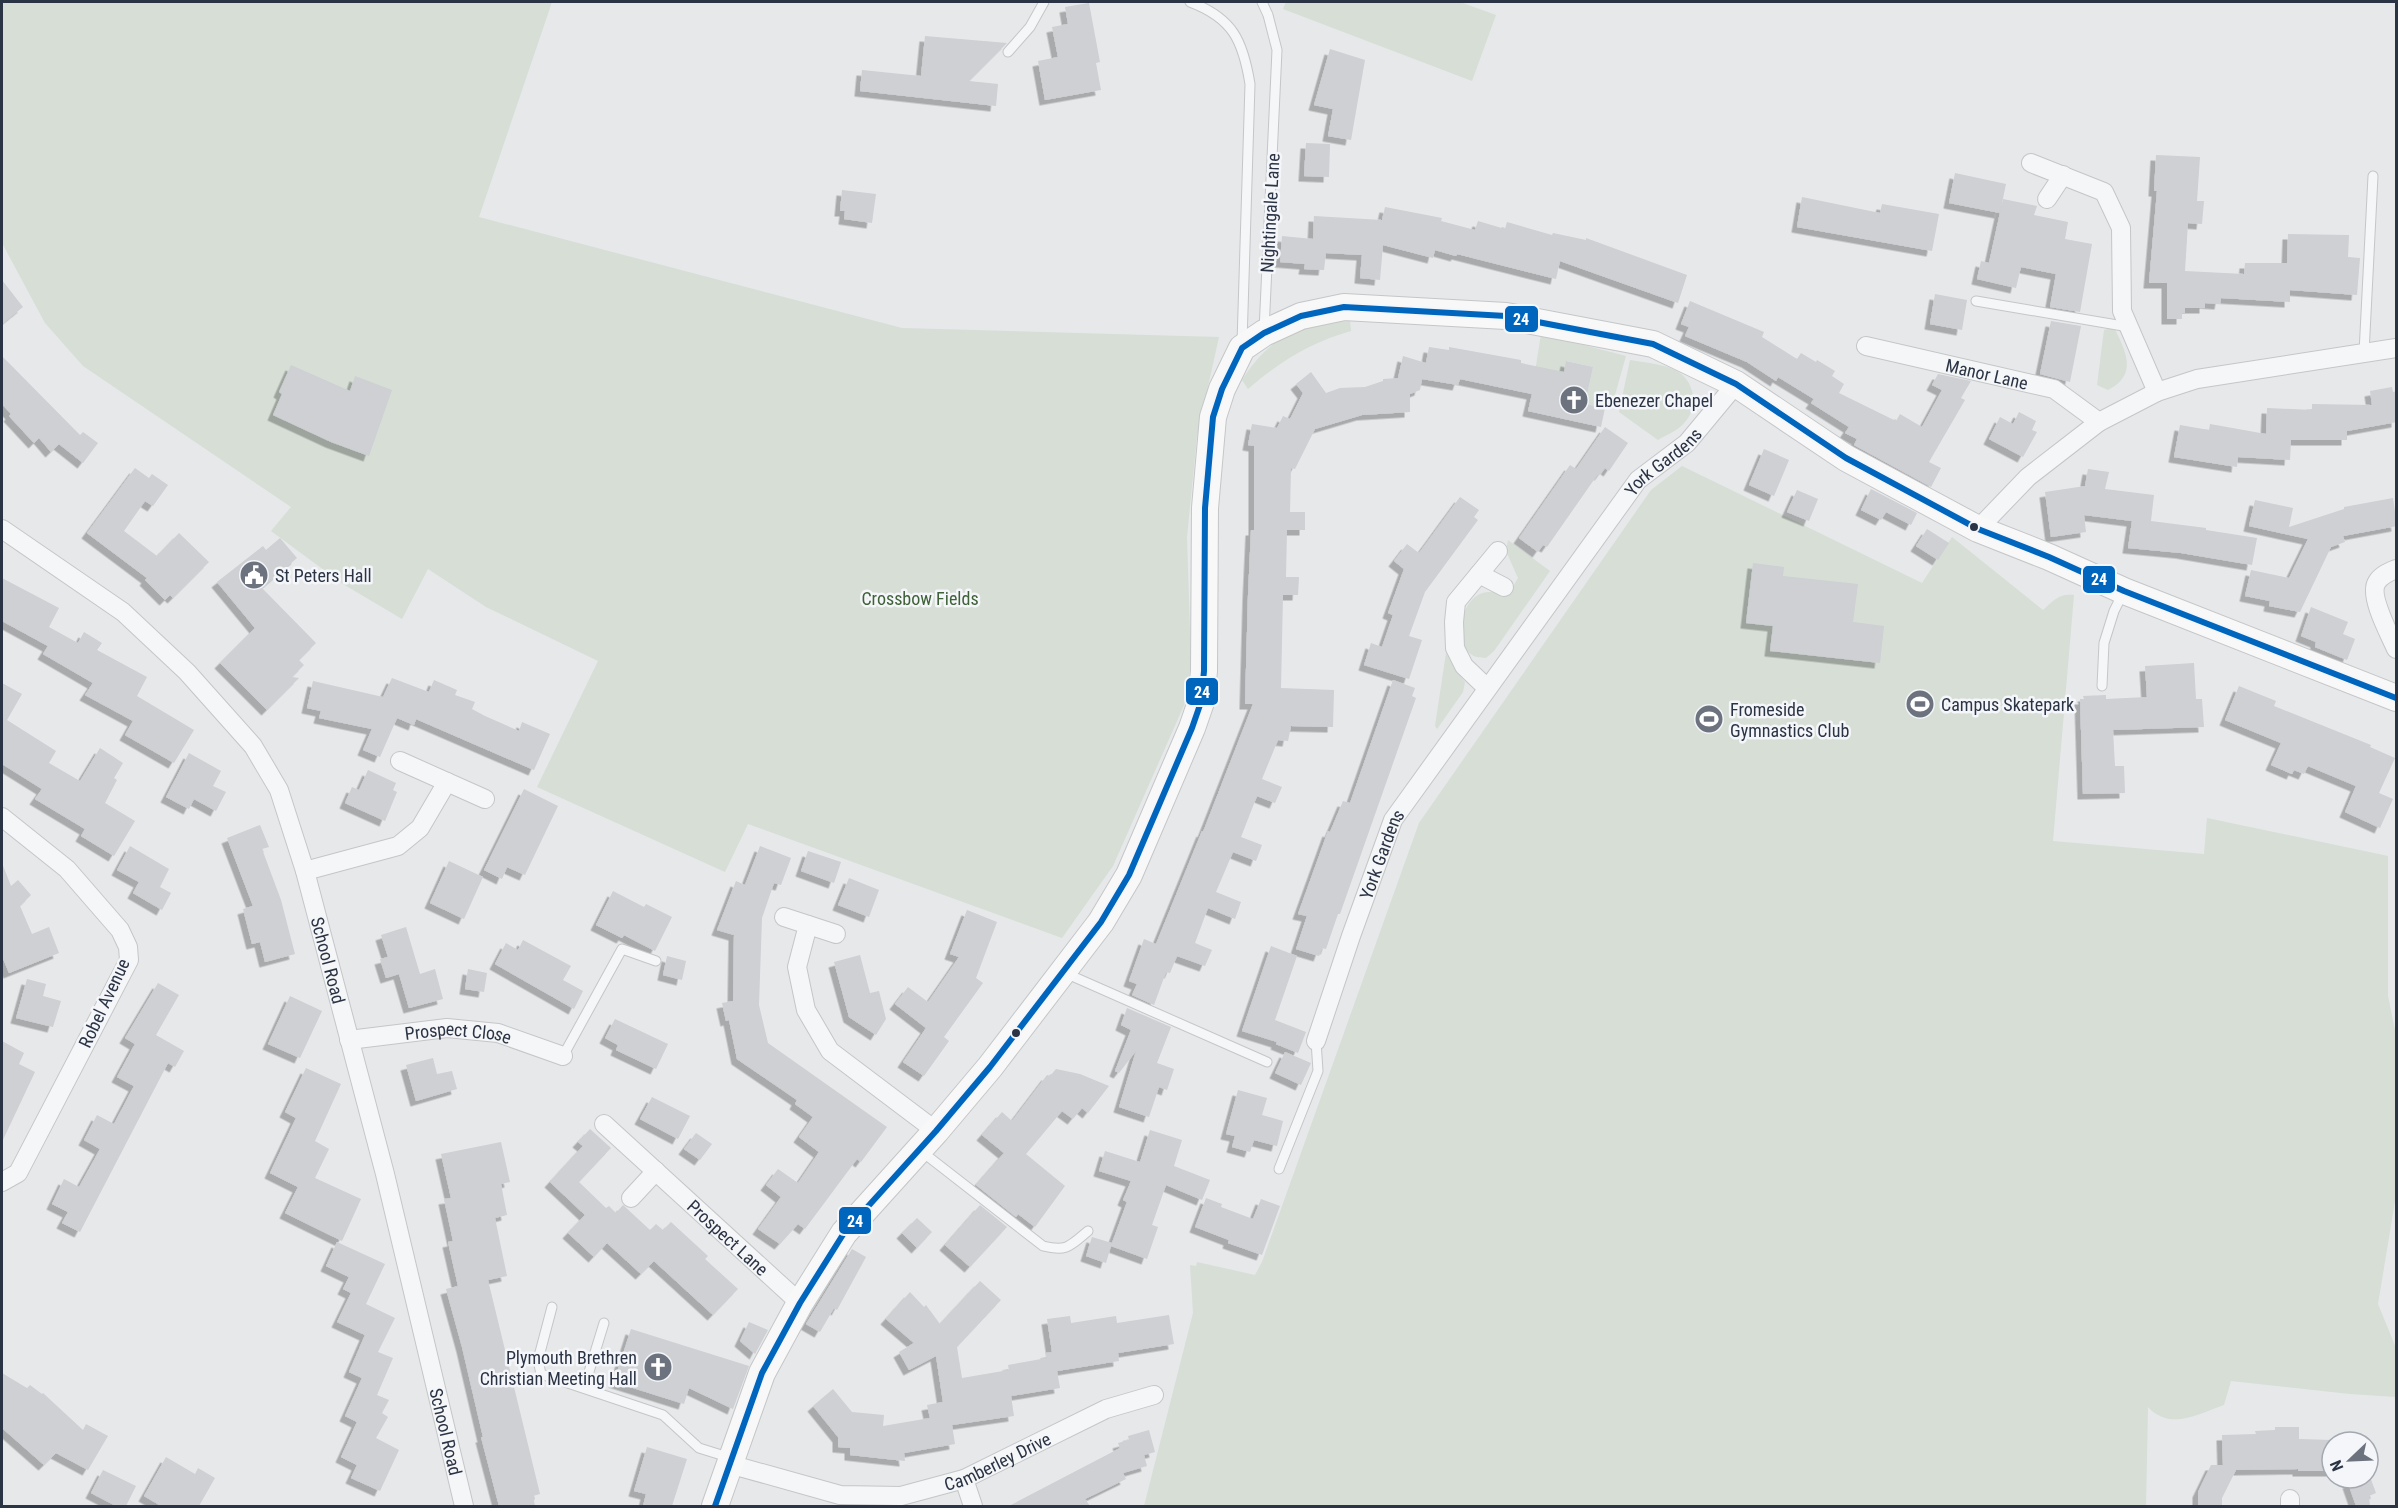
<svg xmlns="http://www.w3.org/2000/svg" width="2398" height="1508" font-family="'Roboto Condensed',sans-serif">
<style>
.green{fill:#d6ded6}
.building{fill:#ced0d3;filter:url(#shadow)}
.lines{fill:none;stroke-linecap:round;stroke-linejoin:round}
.lane-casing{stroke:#c4c6c8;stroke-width:11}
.street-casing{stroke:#c4c6c8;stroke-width:20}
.secondary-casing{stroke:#c4c6c8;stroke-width:28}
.lane{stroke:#f5f6f7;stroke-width:9}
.street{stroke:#f5f6f7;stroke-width:18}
.secondary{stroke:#f8f8f8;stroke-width:26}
.bus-1-casing{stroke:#f4f6f9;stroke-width:10}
.bus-1{stroke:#0065bd;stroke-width:6}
.bus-dot{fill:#2b3445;stroke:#f4f6f9;stroke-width:2}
.labels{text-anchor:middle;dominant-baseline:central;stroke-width:5;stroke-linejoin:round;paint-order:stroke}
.street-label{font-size:18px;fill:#2b3445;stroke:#f4f6f9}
.poi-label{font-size:18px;fill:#2b3445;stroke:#f4f6f9;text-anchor:start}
.park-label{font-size:18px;fill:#3f6138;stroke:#f4f6f9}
.line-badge{stroke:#f4f6f9;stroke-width:2}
.badge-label{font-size:16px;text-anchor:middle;font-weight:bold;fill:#fff}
</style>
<defs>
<filter id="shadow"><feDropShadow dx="-5.5" dy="5.5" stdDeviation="0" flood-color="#0004"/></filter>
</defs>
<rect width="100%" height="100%" fill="#e6e8ea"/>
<g class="green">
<path d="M2 2H552L479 217 902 328 1219 337 1197 436 1187 537 1191 663 1185 703 1113 866 1062 938 748 824 725 872 537 787 598 661 486 607 428 569 402 619 343 584 271 531 291 507 83 366 45 323 2 243Z"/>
<path d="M1286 2H1460L1496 15 1472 81 1283 9Z"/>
<path d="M1350 321 1351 331C1311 342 1279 362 1248 389L1242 380C1270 337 1299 323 1350 321Z"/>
<path d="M2114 327C2125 351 2139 374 2108 390L2097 385 2104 330Z"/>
<path d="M1541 334 1626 356 1611 409 1585 404 1593 367 1567 361 1558 397 1532 391Z"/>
<path d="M1630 360C1646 363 1667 364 1680 373 1695 384 1698 408 1685 422 1679 430 1666 435 1658 440L1619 412Z"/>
<path d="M1682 466 1922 583 1952 537 2043 610C2053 601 2059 593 2074 595L2053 841 2204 854 2207 818 2388 856V996L2396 1035V1195L2378 1304 2396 1348V1397L2350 1394 2231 1381 2224 1405C2198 1414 2170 1431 2148 1407L2146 1506H1144L1193 1313 1190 1265 1196 1266 1197 1262 1255 1275 1262 1262 1419 823 1651 490Z"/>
<path d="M1508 540 1550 571 1494 651 1486 658C1481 657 1476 658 1472 655 1454 642 1460 603 1480 594 1490 590 1498 592 1508 595L1518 578 1506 551Z"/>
<path d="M1446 653 1455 670 1465 682 1463 692 1437 729 1435 726Z"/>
</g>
<g class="building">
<path d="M1089 3 1100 62 1096 63 1101 90 1045 100 1038 61 1058 57 1052 27 1068 24 1065 7Z"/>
<path d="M925 36 1007 43 969 81 998 84 996 106 860 91 862 70 921 76Z"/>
<path d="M1330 49 1365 60 1351 140 1328 136 1333 109 1314 105Z"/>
<path d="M1306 143 1330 144 1329 177 1304 176Z"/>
<path d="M2156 155 2200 157 2197 201H2204L2202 224 2188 223 2185 271 2244 274 2245 263H2287L2288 234 2349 235 2348 257 2360 258 2357 295 2290 290V302L2221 298 2220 304 2205 303V308H2185V313H2182V319H2167V283H2149L2157 191H2154Z"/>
<path d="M1955 173 2006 184 2000 213 1949 203Z"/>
<path d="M842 190 876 194 872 223 844 219 845 211H840Z"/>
<path d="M1802 197 1880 213 1882 204 1939 214 1932 251 1797 227Z"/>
<path d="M2003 199 2037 206 2034 215 2068 222 2065 239 2092 244 2080 312 2050 307 2056 274 2021 267 2016 288 1977 279 1981 261 1989 263Z"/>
<path d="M1385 207 1442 218 1441 221 1475 230 1478 221 1505 229 1507 222 1552 235 1553 233 1586 240V238L1687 275 1678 303 1560 261 1556 279 1457 254 1456 256 1435 250 1433 258 1383 245 1380 280 1360 278 1362 255 1326 253 1324 270 1304 269 1305 264 1280 262 1282 236 1313 239 1314 216 1382 220Z"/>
<path d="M2 280 23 307 2 324Z"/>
<path d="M1935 294 1967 300 1962 330 1930 324Z"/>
<path d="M1690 301 1764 332 1762 337 1797 359 1801 353 1816 362 1817 360 1835 371 1832 376 1844 384 1839 393 1896 421 1900 414 1922 427 1942 390 1932 385 1938 374 1971 381 1961 398 1965 400 1929 462 1941 468 1931 487 1854 445 1857 439 1845 433 1849 427 1811 403 1814 399 1778 377 1776 381 1747 362 1685 336 1689 327 1681 324Z"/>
<path d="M2051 321 2081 326 2070 382 2040 374Z"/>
<path d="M1429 347 1449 350V347L1521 360V363L1564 372 1566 361 1593 367 1585 404 1605 408 1601 427 1528 411 1532 394 1460 379 1458 385 1422 379 1420 390 1410 394V412L1362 415 1315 429 1295 469 1291 468 1290 512H1305V530H1287L1286 577H1299L1298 595H1283L1281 688 1334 690 1333 727 1291 726 1288 741 1278 740 1262 779 1282 787 1275 803 1257 796 1241 837 1262 845 1256 861 1233 852 1216 892 1241 902 1235 919 1208 908 1195 943 1212 950 1205 966 1177 956 1170 973 1166 972 1154 1005 1132 995 1137 984 1129 981 1144 939 1156 944 1202 831 1203 832 1253 704H1245L1248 595 1251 530H1254V446L1248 445 1252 424 1277 428 1283 416 1290 419 1303 393 1296 384 1311 372 1326 393 1340 388 1365 387 1383 381V379L1398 378 1403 356 1426 363Z"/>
<path d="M2 356 80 435 83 432 98 443 83 463 59 444 51 452 39 438 34 443 9 416 11 414 2 404Z"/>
<path d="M291 365 350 391 355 376 392 390 369 456 331 442 273 415 282 394 279 392Z"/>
<path d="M2392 387 2393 392 2397 391V422L2347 431V440H2291L2290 460 2238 457 2237 467 2174 457 2180 425 2209 430 2210 424 2266 434 2267 408 2312 410V404L2372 405 2370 391Z"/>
<path d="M2019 412 2036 421 2032 430 2037 432 2023 457 1989 439 2000 417 2013 424Z"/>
<path d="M1605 427 1628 443 1609 471 1605 468 1600 475 1598 474 1547 547 1543 545 1538 552 1519 538 1570 465 1576 469Z"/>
<path d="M1764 449 1789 460 1774 496 1749 485Z"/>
<path d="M135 468 149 478 152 474 168 485 153 506 145 501 124 531 157 556 179 533 209 562 173 598 170 595 165 600 145 580 147 578 87 533Z"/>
<path d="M2088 469 2109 472 2105 489 2154 495 2151 521 2206 528V530L2257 538 2252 565 2181 553 2128 548 2132 521 2084 515 2086 532 2051 537 2045 492 2085 486Z"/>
<path d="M1871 489 1917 513 1911 525 1886 512 1881 520 1861 510Z"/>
<path d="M1797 490 1818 499 1809 521 1787 512Z"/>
<path d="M1460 497 1479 510 1474 517 1478 520 1425 592 1409 636 1422 640 1409 679 1364 665 1371 643 1382 647 1393 615 1388 613 1404 569 1394 561 1407 544 1419 553Z"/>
<path d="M2393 498 2397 526 2343 536 2345 542 2331 547 2300 612 2269 606 2270 601 2245 596 2251 570 2289 578 2308 539 2249 526 2255 500 2293 508 2289 527 2344 509V507Z"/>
<path d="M1927 529 1949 543 1938 560 1916 546Z"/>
<path d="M280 538 297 558 262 588 316 643 299 660 304 665 292 677 299 678 267 710 220 663 255 628 217 582 263 546 266 550Z"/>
<path d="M1753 563 1784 567 1783 576 1858 584 1853 622 1884 626 1880 663 1770 651 1773 626 1746 623Z"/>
<path d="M2 578 59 608 49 627 78 643 84 632 102 643 97 650 147 677 137 696 194 730 174 763 125 735 133 721 85 695 93 683 43 654 48 646 2 621Z"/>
<path d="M2311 607 2348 622 2343 634 2355 639 2347 660 2315 647 2316 642 2301 636Z"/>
<path d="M2194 663 2196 699H2202L2204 727 2113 730 2115 766H2124L2125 793 2083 794 2080 699H2084L2083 696 2106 695V699L2147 697 2145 666Z"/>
<path d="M392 678 429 692 434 680 457 690 455 695 475 702 472 709 485 716 519 731 522 722 550 734 534 770 416 719 414 725 397 718 380 757 363 750 372 729 319 718 321 711 307 708 313 681 383 697Z"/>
<path d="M1393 680 1415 688 1412 696 1416 698 1340 914H1338L1326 949 1322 948 1319 956 1296 949 1307 916 1298 914 1328 831 1330 832 1343 801 1350 803Z"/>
<path d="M2 683 22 694 7 720 56 751 49 763 80 781 100 748 123 763 114 778 117 780 105 803 135 821 114 856 81 836 85 829 35 799 42 789 2 764Z"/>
<path d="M2239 686 2276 701 2274 706 2371 745 2370 747 2395 758 2379 793 2393 799 2380 828 2345 812 2356 786 2308 766 2304 774 2294 770 2292 774 2271 765 2281 743 2225 720Z"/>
<path d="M189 753 221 771 213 786 226 792 216 811 194 799 189 809 166 797Z"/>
<path d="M368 770 396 783 393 790 397 792 385 821 345 803 352 787 359 790Z"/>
<path d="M524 789 558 806 525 875 507 867 502 879 484 870Z"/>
<path d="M260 825 269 847 262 849 281 900 295 954 265 962 260 942 252 944 243 909 253 906 227 838Z"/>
<path d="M130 846 169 869 160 887 171 893 162 910 133 893 139 882 117 870Z"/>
<path d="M760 846 791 858 781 885 774 883 762 918 759 1005 768 1043 887 1127 861 1162 857 1159 805 1229 798 1224 780 1244 758 1229 781 1197 766 1185 778 1169 798 1183 819 1152 799 1137 813 1117 795 1104 797 1100 737 1059 729 1020 726 1021 722 1003 733 1001 734 935 717 930 736 881 745 885Z"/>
<path d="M808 851 841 862 834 883 801 871Z"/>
<path d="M449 861 483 877 464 919 430 903Z"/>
<path d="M2 863 11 886 18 880 31 895 20 906 32 934 49 927 59 953 9 973 2 956Z"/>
<path d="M849 878 879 890 869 917 838 905Z"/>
<path d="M613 891 644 907 646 904 672 917 655 951 624 935 622 938 596 925Z"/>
<path d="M967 910 997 922 976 978 983 983 944 1037 949 1041 924 1076 903 1062 926 1028 895 1004 908 987 928 1002 959 957 950 954Z"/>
<path d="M406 927 420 974 435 969 443 999 409 1008 399 974 386 978 380 959 388 957 381 935Z"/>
<path d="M523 940 571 966 563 980 583 991 574 1009 495 964 506 943 518 950Z"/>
<path d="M1271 946 1297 956 1275 1020 1306 1032 1298 1053 1276 1044 1277 1042 1242 1031Z"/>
<path d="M860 955 870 993 879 991 886 1019 876 1035 849 1017 834 962Z"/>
<path d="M667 956 686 961 682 980 663 975Z"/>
<path d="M468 969 487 973 484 992 465 989Z"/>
<path d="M27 979 46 984 43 996 61 1001 53 1027 16 1018Z"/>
<path d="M158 983 179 995 156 1035 184 1051 175 1067 168 1063 80 1232 62 1223 68 1212 52 1204 64 1179 79 1187 100 1149 84 1140 97 1115 114 1124 134 1086 117 1077 135 1044 125 1038Z"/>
<path d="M290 996 322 1011 300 1058 268 1044Z"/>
<path d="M1127 1008 1171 1027 1157 1063 1174 1069 1167 1090 1159 1087 1149 1117 1119 1107 1136 1051 1119 1073 1115 1071 1131 1030 1121 1025Z"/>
<path d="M615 1019 668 1044 656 1069 616 1050 618 1045 605 1038Z"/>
<path d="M2 1041 24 1053 19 1064 35 1072 2 1142Z"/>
<path d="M1285 1052 1311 1063 1301 1085 1275 1073Z"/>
<path d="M433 1058 437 1074 452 1071 457 1089 416 1101 406 1065Z"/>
<path d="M306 1068 341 1084 315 1141 329 1149 315 1178 361 1199 342 1241 285 1213 298 1187 270 1173 296 1118 285 1112Z"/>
<path d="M1056 1069 1080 1074 1109 1086 1088 1113 1082 1108 1073 1119 1062 1111 1026 1154 1065 1186 1035 1227 1018 1214 1016 1217 976 1185 1004 1153 982 1135 1002 1112 1012 1121 1047 1075 1050 1076Z"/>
<path d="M1238 1090 1267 1098 1262 1115 1283 1121 1277 1146 1254 1140 1250 1152 1232 1147 1235 1136 1226 1134Z"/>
<path d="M652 1097 690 1116 678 1139 640 1119Z"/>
<path d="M590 1129 611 1148 579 1182 606 1208 609 1206 616 1213 623 1205 650 1230 656 1224 663 1230 671 1222 708 1256 705 1259 738 1289 713 1315 654 1261 641 1274 607 1243 594 1257 568 1233 585 1215 550 1182 583 1146 578 1142Z"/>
<path d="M1150 1130 1182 1140 1174 1166 1210 1180 1202 1200 1166 1185 1152 1225 1158 1227 1147 1259 1111 1246 1106 1263 1086 1256 1092 1237 1112 1243 1127 1202 1123 1200 1131 1181 1099 1171 1105 1151 1140 1162Z"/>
<path d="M696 1133 712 1144 700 1160 684 1149Z"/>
<path d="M501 1142 510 1182 501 1184 507 1215 495 1218 507 1276 488 1280 540 1494 533 1496 535 1506H499L481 1437H483L462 1347 446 1289 458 1286 448 1242 453 1241 444 1199 451 1198 441 1154Z"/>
<path d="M1206 1198 1222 1204 1221 1207 1253 1219 1261 1199 1280 1206 1262 1255 1228 1243 1229 1240 1195 1227Z"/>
<path d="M980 1205 1007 1227 970 1267 945 1245Z"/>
<path d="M917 1218 932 1232 917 1248 902 1233Z"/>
<path d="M337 1242 385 1264 366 1304 395 1318 378 1352 393 1358 377 1395 389 1400 382 1413 388 1417 376 1438 399 1450 380 1491 351 1478 357 1465 341 1457 357 1422 345 1416 362 1378 349 1372 365 1335 337 1322 351 1293 343 1289 349 1277 326 1266Z"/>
<path d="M852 1249 866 1257 837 1310 834 1308 820 1332 806 1324Z"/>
<path d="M980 1281 1001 1300 957 1347 962 1378 1009 1370 1008 1365 1047 1358 1046 1353 1052 1352 1047 1319 1070 1316 1071 1323 1116 1316 1117 1323 1169 1315 1174 1344 1118 1353 1119 1361 1057 1371 1060 1388 1011 1396 1014 1416 952 1425 955 1444 904 1453 905 1461 850 1455V1448L838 1447V1437L813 1406 833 1389 852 1412 884 1415 883 1426 930 1418 927 1405 943 1402 936 1356 909 1370 899 1352 914 1343 886 1319 910 1292 924 1307 926 1305 940 1324Z"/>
<path d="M749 1322 768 1330 755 1354 740 1341Z"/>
<path d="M631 1329 749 1366 733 1409 689 1388 684 1404 614 1382Z"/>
<path d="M2 1373 27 1388 30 1385 42 1394 43 1393 83 1430 86 1424 108 1436 88 1470 56 1453 44 1465 2 1428Z"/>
<path d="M2275 1427H2299V1439L2332 1440V1471H2298V1469L2236 1470 2222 1498V1506H2198V1492L2211 1465H2223L2222 1435 2256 1434 2255 1431 2275 1430Z"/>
<path d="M1149 1430 1155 1452 1144 1455 1147 1466 1123 1473 1126 1479 1085 1499 1090 1506H1009L1120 1448 1118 1443 1129 1440 1128 1436Z"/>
<path d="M647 1447 687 1459 672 1506H643L646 1494 634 1491Z"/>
<path d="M166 1457 195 1474 198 1468 215 1478 199 1506H161L144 1496Z"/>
<path d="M103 1470 136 1486 126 1506H116L91 1493Z"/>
<path d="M2369 1474 2376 1493 2369 1496 2370 1506H2356L2348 1483 2360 1478H2368Z"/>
</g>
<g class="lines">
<g class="lane-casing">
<g id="lane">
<path d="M1190 2C1233 18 1243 41 1250 84L1242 343"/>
<path d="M1262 2 1268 15 1277 50 1264 331"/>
<path d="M1008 52 1030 27 1044 2"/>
<path d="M1976 301 2129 327"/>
<path d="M2364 353 2373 176"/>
<path d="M2102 686 2104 643 2114 611 2123 593"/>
<path d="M1065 973 1267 1062"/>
<path d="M563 1056 622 949 656 961"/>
<path d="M921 1151 1043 1246C1067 1252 1070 1246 1088 1231"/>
<path d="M1279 1169 1318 1071 1316 1041"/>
<path d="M552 1307 538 1360 541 1374 663 1415 699 1448 731 1458"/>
<path d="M584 1388 604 1323"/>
</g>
</g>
<g class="street-casing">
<g id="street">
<path d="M2031 163 2104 192 2121 228 2122 311 2157 392"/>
<path d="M2047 199 2063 175"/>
<path id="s1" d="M1866 346 2054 389 2099 422"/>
<path id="s2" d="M2 529 123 612 187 672 253 746 279 790 305 871 385 1174 464 1506"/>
<path d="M1978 529 2028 477 2099 422 2157 392 2197 379 2396 348"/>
<path d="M2396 569C2389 572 2381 575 2377 582 2368 595 2390 635 2396 649"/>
<path d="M1479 574 1504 587"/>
<path d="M1487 688 1464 666 1455 648 1454 622 1456 602 1498 551"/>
<path d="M400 761 485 799"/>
<path d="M2 817 67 869 120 930 128 947 129 960 18 1173 2 1182"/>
<path d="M305 871 398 846 420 828 447 782"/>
<path d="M784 917 836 934"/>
<path d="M808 925 797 967 806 1010 830 1051 936 1131"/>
<path id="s3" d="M349 1040 447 1028 498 1033 563 1056"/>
<path id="s4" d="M1316 1041 1351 936 1393 820 1638 480 1687 443 1736 384"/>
<path id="s5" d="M604 1124 800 1303"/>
<path d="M631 1198 656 1171"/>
<path id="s6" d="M729 1464 840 1495 901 1496 964 1479 1106 1409 1154 1395"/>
<path d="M964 1479 973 1506"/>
<path d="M2290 1499V1506"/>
</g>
</g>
<g class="secondary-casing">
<path id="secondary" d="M715 1506 762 1373 800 1303 844 1233 936 1131 990 1067 1101 922 1129 875 1192 728 1201 702 1204 671 1205 508 1213 417 1222 389 1242 348 1264 333 1301 316 1344 307 1506 316 1653 344 1736 384 1846 458 1978 529 2049 557 2124 591 2396 698"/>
</g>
<use href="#lane" class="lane"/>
<use href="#street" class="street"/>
<use href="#secondary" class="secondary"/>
<g class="bus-1-casing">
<path id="bus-1" d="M715 1506 762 1373 800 1303 844 1233 936 1131 990 1067 1101 922 1129 875 1192 728 1201 702 1204 671 1205 508 1213 417 1222 389 1242 348 1264 333 1301 316 1344 307 1506 316 1653 344 1736 384 1846 458 1978 529 2049 557 2124 591 2396 698"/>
</g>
<use href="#bus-1" class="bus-1"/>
</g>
<defs>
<g id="church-disc" transform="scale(1.5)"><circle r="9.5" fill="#6c737f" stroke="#f4f6f9"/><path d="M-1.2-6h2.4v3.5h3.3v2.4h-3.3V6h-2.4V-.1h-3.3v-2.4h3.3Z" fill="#fff"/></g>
<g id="civic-disc" transform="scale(1.5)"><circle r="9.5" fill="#6c737f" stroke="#f4f6f9"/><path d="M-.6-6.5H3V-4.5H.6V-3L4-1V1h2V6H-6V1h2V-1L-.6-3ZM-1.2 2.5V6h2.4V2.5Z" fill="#fff"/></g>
<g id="stadium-disc" transform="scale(1.5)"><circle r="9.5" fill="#6c737f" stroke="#f4f6f9"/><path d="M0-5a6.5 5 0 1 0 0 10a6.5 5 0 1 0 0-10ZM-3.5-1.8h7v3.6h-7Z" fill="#fff"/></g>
</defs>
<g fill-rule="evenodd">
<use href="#church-disc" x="1574" y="400"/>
<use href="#civic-disc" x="254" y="575"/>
<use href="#stadium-disc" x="1920" y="704"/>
<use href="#stadium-disc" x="1709" y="719"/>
<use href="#church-disc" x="658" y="1367"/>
</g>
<g class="bus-dot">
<circle cx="1974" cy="527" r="5"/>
<circle cx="1016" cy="1033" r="5"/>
</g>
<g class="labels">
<g class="street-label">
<text transform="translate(1270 213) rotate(-87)">Nightingale Lane</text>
<text stroke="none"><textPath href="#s1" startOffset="124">Manor Lane</textPath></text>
<text stroke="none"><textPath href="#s4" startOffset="684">York Gardens</textPath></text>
<text stroke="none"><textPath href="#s4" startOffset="198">York Gardens</textPath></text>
<text stroke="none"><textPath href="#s2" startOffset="562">School Road</textPath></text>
<text transform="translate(104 1003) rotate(-65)">Robel Avenue</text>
<text stroke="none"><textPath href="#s3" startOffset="110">Prospect Close</textPath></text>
<text stroke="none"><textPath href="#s5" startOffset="168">Prospect Lane</textPath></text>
<text stroke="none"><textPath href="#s2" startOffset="1048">School Road</textPath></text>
<text stroke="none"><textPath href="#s6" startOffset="279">Camberley Drive</textPath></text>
</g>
<g class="poi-label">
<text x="1595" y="400">Ebenezer Chapel</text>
<text x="275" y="575">St Peters Hall</text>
<text x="1941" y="704">Campus Skatepark</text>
<text x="1730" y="709">Fromeside<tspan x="1730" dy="21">Gymnastics Club</tspan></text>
<text x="637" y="1357" text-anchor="end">Plymouth Brethren<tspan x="637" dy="21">Christian Meeting Hall</tspan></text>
</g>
<g class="park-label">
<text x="920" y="598">Crossbow Fields</text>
</g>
</g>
<g class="line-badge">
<rect x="1504" y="305" width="35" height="28" rx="6" fill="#0065bd"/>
<rect x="2082" y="565" width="34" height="29" rx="6" fill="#0065bd"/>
<rect x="1185" y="677" width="34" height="29" rx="6" fill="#0065bd"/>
<rect x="838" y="1206" width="34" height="29" rx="6" fill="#0065bd"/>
</g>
<g class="badge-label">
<text x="1521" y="325">24</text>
<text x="2099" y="585">24</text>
<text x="1202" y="698">24</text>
<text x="855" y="1227">24</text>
</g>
<rect width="2398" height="1508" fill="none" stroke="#2b3445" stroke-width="6"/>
<g transform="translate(2350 1460) rotate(247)"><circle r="28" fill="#f4f6f9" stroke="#a4a8b1" stroke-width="1.5"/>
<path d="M0-4.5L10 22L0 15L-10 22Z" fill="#6c737f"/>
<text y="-9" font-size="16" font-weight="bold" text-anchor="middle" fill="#2b3445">N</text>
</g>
</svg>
